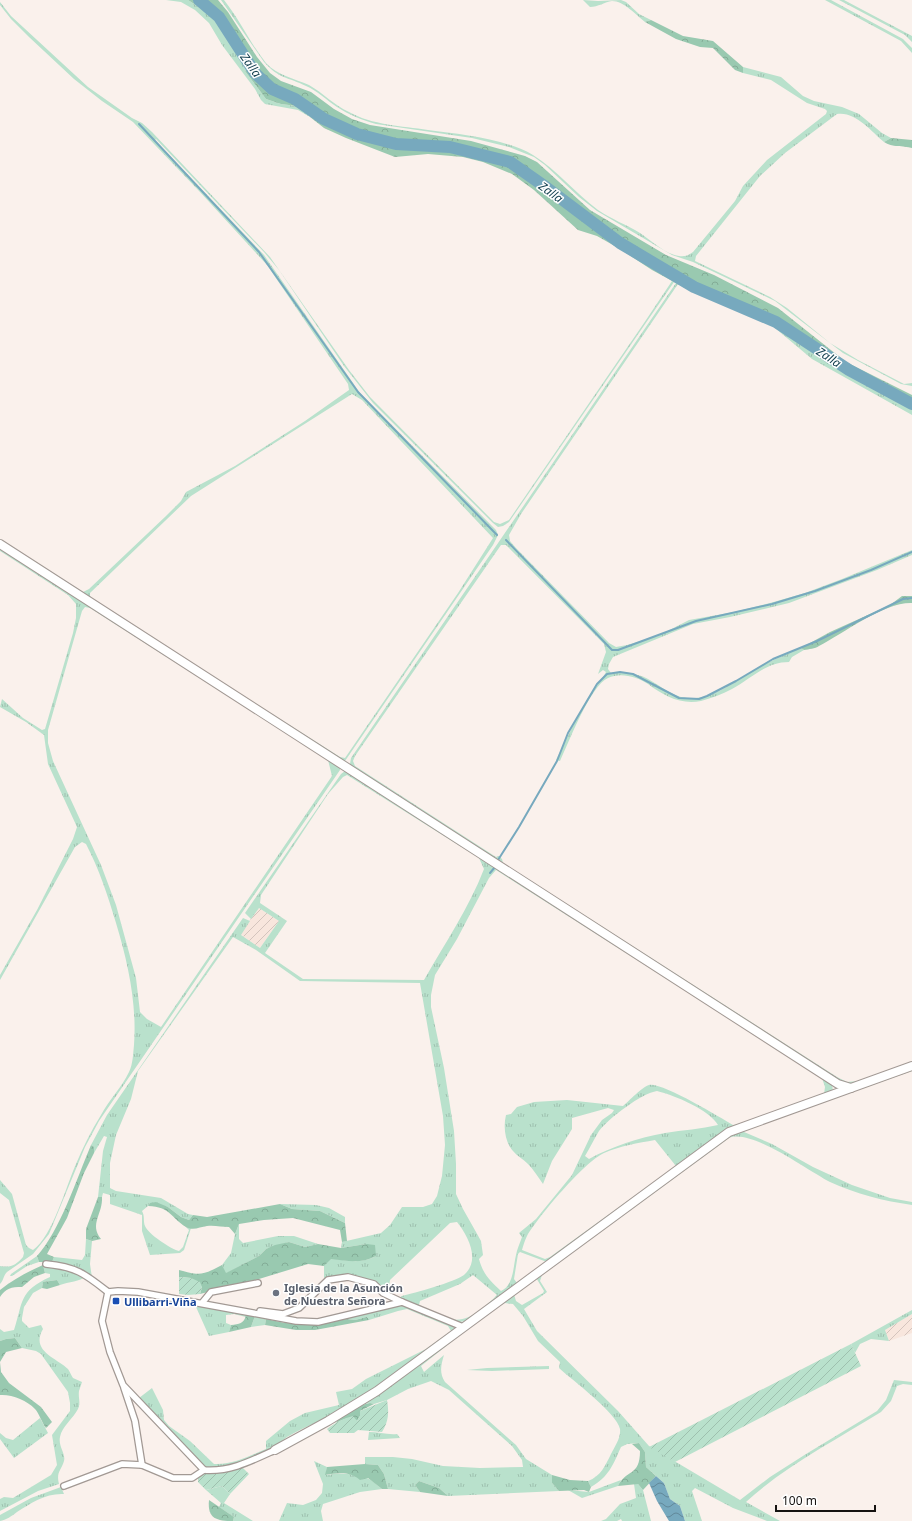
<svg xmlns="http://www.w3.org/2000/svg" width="912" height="1521" font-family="'Noto Sans',sans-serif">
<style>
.industrial{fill:url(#industrial-furrows)}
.grass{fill:url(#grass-tufts);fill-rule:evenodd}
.forest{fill:url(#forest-crowns)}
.garden{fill:url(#garden-furrows)}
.water{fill:url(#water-waves)}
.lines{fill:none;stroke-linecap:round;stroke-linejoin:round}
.stream{stroke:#77a9be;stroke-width:2}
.river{stroke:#77a9be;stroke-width:12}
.street-casing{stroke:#a29994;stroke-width:8}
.secondary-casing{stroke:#a29994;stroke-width:10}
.street{stroke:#fff;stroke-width:5.5}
.secondary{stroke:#fff;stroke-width:8}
.worship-dot{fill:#6b7280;stroke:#fff;stroke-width:1.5}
.transit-dot{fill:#1a4fb4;stroke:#fff;stroke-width:1.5}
.labels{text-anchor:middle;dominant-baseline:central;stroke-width:3;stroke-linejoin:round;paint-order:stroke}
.worship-label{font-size:11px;font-weight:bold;fill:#5b616d;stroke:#fff;text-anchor:start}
.transit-label{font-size:11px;font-weight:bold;fill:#164399;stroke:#fff;text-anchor:start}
.water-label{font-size:12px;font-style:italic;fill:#154151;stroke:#fff}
</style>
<defs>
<pattern id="industrial-furrows" width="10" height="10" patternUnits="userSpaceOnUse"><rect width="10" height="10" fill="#f8e6dd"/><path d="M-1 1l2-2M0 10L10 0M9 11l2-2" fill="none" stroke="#d4c4bd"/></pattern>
<pattern id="grass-tufts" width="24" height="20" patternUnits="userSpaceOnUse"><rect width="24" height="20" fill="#b9e1cc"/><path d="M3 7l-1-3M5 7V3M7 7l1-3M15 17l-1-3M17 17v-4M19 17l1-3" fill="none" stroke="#9ec0ae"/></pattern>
<pattern id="forest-crowns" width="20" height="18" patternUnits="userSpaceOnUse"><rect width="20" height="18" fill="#99c9b0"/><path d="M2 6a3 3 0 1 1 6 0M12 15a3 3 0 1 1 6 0" fill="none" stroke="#83ac96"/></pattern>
<pattern id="garden-furrows" width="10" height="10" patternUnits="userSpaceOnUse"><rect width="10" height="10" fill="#b9e1cc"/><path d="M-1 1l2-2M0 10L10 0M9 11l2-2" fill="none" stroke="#9ec0ae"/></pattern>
<pattern id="water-waves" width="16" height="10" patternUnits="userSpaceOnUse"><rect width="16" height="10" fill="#77a9be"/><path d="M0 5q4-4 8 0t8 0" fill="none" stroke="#618899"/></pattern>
</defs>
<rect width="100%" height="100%" fill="#faf1ec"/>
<g class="industrial">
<path d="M259 908 279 921 260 948 240 934Z"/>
<path d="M912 1314V1333L889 1341 885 1330Z"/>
</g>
<g class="grass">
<path d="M166 0H188L216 18 238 48 250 68 245 71 266 99 281 104 297 106 309 110 310 117 298 110 265 104 261 100 255 89 222 45 209 23 195 10 181 2Z"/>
<path d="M221 0H224C240 20 250 43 266 63 277 75 295 79 309 85 323 93 334 105 349 112 372 125 402 126 428 130 460 134 506 139 533 155 557 170 575 193 598 210 611 219 627 225 640 233 652 241 665 254 679 256 685 257 689 255 693 252L735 201 743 186 767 160 826 114 827 111 825 109 807 103 771 80 743 73V67L781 77 803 96 814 101 842 107 859 114 882 133 891 138 884 142C871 131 855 111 837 114L785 153 760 176 696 256 695 261 770 297 787 308 830 343 858 360 904 384 912 383V386L901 384 843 353 775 301 693 262 672 255 597 211 579 197 545 165 534 157 509 147 472 138 376 124C362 120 349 115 337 107 326 100 318 91 306 86 288 77 279 79 264 62Z"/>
<path d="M583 0 598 1 621 0 626 2 639 14 651 20 645 22C636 15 624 1 612 1 605 2 598 7 590 7Z"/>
<path d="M825 0H831L903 39 912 48V53L901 41Z"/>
<path d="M839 0H844L912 36V42L905 35Z"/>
<path d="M0 2 11 16 88 87 132 118 142 123 152 132 270 257 349 370 370 397 494 522 500 524 509 520 644 323 672 281 674 282 509 522 503 526 498 527 493 523 373 403 344 366 279 270 264 252 156 139 155 140 264 255 360 393 496 530 498 535 493 545 345 761H341L0 542V539L83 592 89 589 166 516 181 501 186 492 235 466 305 421 349 390 348 384 267 265 200 192 133 122 102 101 74 79 29 37 11 19 0 5ZM352 394 362 400 493 538 458 593 345 758 340 757 94 601 90 596V593L191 496Z"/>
<path d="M676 283 678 284 521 514 509 535 510 541 516 548 609 643 616 647 627 645 658 636 689 620 734 612 770 603 805 593 842 579 912 550V555L877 570 789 603 730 617 693 624 613 657 609 664 608 669 611 673C620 672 629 672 638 675 656 680 668 696 687 698 715 701 742 675 765 664 777 658 789 653 801 648L804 650 792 657 789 662C766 662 752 678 732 689 723 694 712 698 701 701 681 705 664 696 648 684 637 677 621 672 608 678 590 686 569 742 560 761L556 760C566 739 577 718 588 698 593 691 603 678 606 672L603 670 598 674 606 652 604 644 506 545H501L355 756 353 761 355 766 496 857 499 856 502 859 503 863 837 1077 847 1082 858 1081 912 1062V1064L849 1085 838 1081 351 767 350 764 351 758Z"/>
<path d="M769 323C784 329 796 341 810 350 844 370 877 391 912 409V415L812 359Z"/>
<path d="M0 547 340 767V770L99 1121 85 1147 49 1234 33 1254 7 1272C3 1276 4 1280 0 1284V1266C11 1268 16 1265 23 1257L24 1253 9 1200 0 1193V1180L12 1194 26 1245 29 1248 33 1250C53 1236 66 1186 76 1164 83 1147 91 1131 101 1115 109 1100 122 1087 129 1072 133 1064 133 1054 134 1045 137 1003 128 963 116 923 108 896 99 869 86 844L82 842 75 847 0 980V975L37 910 73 839 77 827 48 764 44 735 26 722 0 707 2 699 23 718 42 730 45 729 73 633 76 618V604L68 595 0 551ZM85 607 90 608 328 760 332 776 161 1027 147 1019 140 1012 136 978 116 905 101 865 53 761 48 743V730L82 611Z"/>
<path d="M345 771H348L832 1084 833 1091 746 1123 547 1262 520 1252 518 1254 514 1279 517 1283 466 1321 459 1322 451 1321 398 1299 402 1296C414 1293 455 1282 464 1275 481 1260 468 1236 457 1222L450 1223 390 1280 389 1286 386 1292C362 1281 350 1271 324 1278V1266L331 1258C348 1261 361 1264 376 1256L366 1244 341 1248 342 1242 381 1233 390 1225 402 1207H423L432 1204 437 1196 442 1176 445 1145 443 1116 420 983 300 981 256 950 233 937 138 1071 131 1099 116 1135 110 1163V1188L116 1191 161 1198 188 1214 193 1215 189 1220 181 1217 168 1207 150 1203 148 1206 142 1211C145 1216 143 1221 145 1226 148 1234 171 1249 179 1251L183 1247 189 1230 186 1227 191 1228 184 1250 180 1253 150 1255 142 1231V1215L110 1204V1195L103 1193 102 1197H98L103 1151 107 1137 104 1136 94 1153V1147L91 1145 107 1115 243 918 250 921 241 935 260 948 279 921 259 908 251 919 245 913 341 774ZM347 775 479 858 484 869C469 908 445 943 424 980L303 979 265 953 287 921 260 903 261 895 328 794 343 777ZM496 870 822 1078 825 1087 824 1094 740 1124 733 1125C719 1117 662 1082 649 1085 642 1087 629 1101 623 1106L567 1100 534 1102 517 1107 511 1114 506 1115C503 1127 505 1142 513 1151 517 1156 523 1159 528 1164 534 1170 538 1177 543 1184L552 1161 572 1129V1118L608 1108 614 1110 612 1113 602 1120 591 1135 572 1175 536 1219 519 1233 522 1237C520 1243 517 1249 516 1255 513 1267 514 1285 501 1291 490 1281 483 1274 479 1259L483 1255 481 1241 476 1232 463 1209 456 1194V1164L454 1131 444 1068 431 1007V995L435 975 457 939 489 878ZM657 1091C674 1095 710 1110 718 1125 701 1129 683 1130 665 1133 638 1138 613 1146 589 1159L585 1156C590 1148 594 1139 599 1131 609 1118 642 1093 657 1091ZM655 1140 676 1166 550 1257 545 1259 522 1250C523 1246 525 1240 527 1236 539 1216 584 1162 604 1153 620 1146 638 1143 655 1140ZM473 1275 497 1295C485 1307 469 1323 451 1319 440 1316 429 1309 419 1305L420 1301 460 1284Z"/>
<path d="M912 1069V1071L745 1130 744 1132 772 1144 813 1167 852 1185 890 1198 912 1202V1205C884 1201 856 1194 830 1182 808 1171 751 1128 729 1138L542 1275 540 1281 547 1292 524 1309 537 1331 618 1411 649 1446 740 1500 770 1477 806 1454 877 1411 886 1400 894 1380 912 1382V1385L903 1384 897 1386 891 1401 881 1412C836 1440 785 1466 746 1502L780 1521H767L733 1508 695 1488 692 1491 702 1521H685L680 1506 670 1499 664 1483 646 1467 645 1452 639 1443 627 1444 621 1447C612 1467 609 1476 591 1487L588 1481C601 1476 605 1466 611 1454 615 1446 621 1438 620 1429 617 1413 572 1380 559 1368L560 1362 538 1341 523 1316 513 1304 505 1303 493 1309 421 1366 424 1372 444 1355C441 1365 439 1373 445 1382L516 1445 526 1459 552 1475V1483L559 1491 448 1496 439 1488 419 1481 415 1485 420 1492 388 1489 384 1474 378 1465 365 1464V1457H393L412 1459 443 1466 480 1468 523 1467 522 1460 512 1446 449 1390 431 1381 408 1389 387 1400 374 1404 370 1403 359 1405 513 1291 516 1301 522 1305 543 1293 544 1291 535 1276 718 1142 739 1130Z"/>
<path d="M280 1204 316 1205 329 1208 345 1217V1223L320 1211 292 1209Z"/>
<path d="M239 1224V1239L243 1243 278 1236H294L318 1244 305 1247 289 1242 266 1249 259 1256 225 1274 222 1265 231 1253 235 1234Z"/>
<path d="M86 1239 92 1241 90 1264 92 1278C78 1267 70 1264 52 1262L54 1257 82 1260 85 1255Z"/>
<path d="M37 1256 39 1262 27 1266 12 1276H10L11 1274Z"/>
<path d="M43 1265 64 1266 85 1277C81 1281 68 1282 60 1285L57 1280 43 1282 42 1288 33 1293 24 1307 22 1318V1321L29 1328 41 1325 43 1329C30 1351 57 1358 68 1369 70 1372 71 1375 73 1378L82 1382C81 1385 80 1388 79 1391 78 1398 81 1402 78 1409 73 1419 62 1426 60 1437 58 1446 66 1454 64 1461 61 1471 56 1472 59 1484L38 1491 0 1511V1499L4 1497 13 1498 51 1475 57 1465 52 1435 70 1411V1403L68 1392 41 1354 36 1351 22 1348 15 1338 6 1339 0 1341V1329L4 1332 14 1330C23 1302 19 1291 50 1277V1274L45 1273Z"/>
<path d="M199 1305 246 1315V1317L234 1314 226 1315V1323L231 1325 229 1332 209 1336 196 1307Z"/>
<path d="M397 1306C417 1306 436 1319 454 1327L455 1330 350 1405C330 1418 307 1425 287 1437 280 1442 274 1448 267 1452 249 1461 225 1471 205 1467L139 1398 152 1388 163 1410 164 1420 169 1426 190 1441 214 1464C233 1465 249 1456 266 1449V1441L290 1421 305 1413 339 1405 336 1392 352 1389 366 1379 426 1349 451 1331 448 1326 407 1309 398 1311 369 1320 367 1317 355 1320 346 1319 386 1307Z"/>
<path d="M912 1310V1314L885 1330 889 1341 871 1339 860 1344 855 1353 851 1344Z"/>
<path d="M255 1316 266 1319 265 1325 251 1327Z"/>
<path d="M549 1366V1369L492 1371 467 1370 487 1368Z"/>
<path d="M40 1418 48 1433 14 1458 0 1439V1433L6 1438 13 1440Z"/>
<path d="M369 1432C378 1432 388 1435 397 1434L400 1438 368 1440Z"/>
<path d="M314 1461 327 1467 326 1475C339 1473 354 1473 367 1478 372 1480 377 1485 382 1489L360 1492 323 1504 321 1511 323 1521H279L287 1503 303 1505 316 1500 322 1493 323 1484Z"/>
<path d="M621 1480 618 1486 582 1498 568 1490 589 1492Z"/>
<path d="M634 1484H638L643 1490 651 1521H622L621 1519 617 1521H601L606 1519 620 1504 636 1498Z"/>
<path d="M222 1486 230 1494 224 1503 253 1521H233L234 1517 219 1507 221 1503 206 1490Z"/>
<path d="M61 1487 64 1494C46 1493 31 1503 17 1512 12 1516 6 1520 0 1521V1515L31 1498Z"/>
</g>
<g class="forest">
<path d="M188 0H218L228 12 257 57 270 73 281 81 311 92 334 109 352 119 370 125 471 141 525 156 537 162 590 210 666 255 714 275 778 308 846 362 912 395V409L828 364 779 327 769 323 747 310 701 295 685 288 652 270 620 249 597 236 578 230 534 190 512 174 483 162 463 157 428 154 395 157 346 138 324 128 310 117 309 110 297 106 281 104 266 99 245 71 249 68 238 48 216 18Z"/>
<path d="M651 20 683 36 713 41 743 67V73L735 70 713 48 700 47 676 39 645 22Z"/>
<path d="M891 138 912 140V148C903 145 892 148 884 142Z"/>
<path d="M902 596H912V603C884 602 844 633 819 646 815 649 809 649 804 650L801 648 830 632 890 605Z"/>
<path d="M91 1145 94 1147V1153L84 1173 67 1218 47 1254 54 1257 52 1262H39L37 1256C60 1231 77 1178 91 1145Z"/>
<path d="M98 1197H102C103 1214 89 1224 101 1239L92 1241 86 1239V1229Z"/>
<path d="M156 1202 168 1207 181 1217 189 1220 193 1215 207 1217 280 1204 292 1209 320 1211 345 1223 347 1241 342 1242 340 1230 293 1218 264 1220 239 1224 235 1234 229 1227C222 1227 214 1225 207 1226 200 1227 193 1231 186 1227 170 1217 171 1207 148 1206L150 1203Z"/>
<path d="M289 1242 305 1247 318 1244 341 1248 366 1244 375 1245 376 1256C361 1264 348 1261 331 1259L324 1266 308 1264 259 1279 200 1294 202 1287 191 1278 179 1277V1270C200 1276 203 1275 222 1265L226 1273 259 1256 266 1249 275 1245Z"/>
<path d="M43 1265 45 1273 34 1277 22 1287C11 1287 6 1288 0 1297V1290C14 1279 27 1272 43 1265Z"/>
<path d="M57 1280 60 1285 47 1289 42 1288 43 1282Z"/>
<path d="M246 1315 255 1316 251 1327 229 1332 231 1325C239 1324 244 1324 246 1315Z"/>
<path d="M367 1317 369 1320 315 1330H296L265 1325 266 1319 285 1323 306 1324 346 1319 355 1320Z"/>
<path d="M15 1338 22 1348 6 1352 0 1362 1 1372 9 1383 41 1407 52 1422 46 1428C42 1423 39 1413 35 1409 27 1400 11 1394 0 1395V1341L6 1339Z"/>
<path d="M370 1403 374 1404 360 1411V1416L357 1421C349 1415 343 1420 335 1423 345 1413 355 1406 370 1403Z"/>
<path d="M639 1443 645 1452 646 1467 656 1476 643 1490 638 1484 618 1486C626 1469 640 1477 640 1451L632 1444Z"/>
<path d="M365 1464 378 1465 384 1474 388 1489H382L368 1478 360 1480C350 1471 338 1473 325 1475L327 1467Z"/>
<path d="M552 1475 570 1480 588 1481 591 1487 589 1492 584 1490 559 1491 552 1483Z"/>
<path d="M419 1481 439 1488 448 1496 420 1492 415 1485Z"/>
<path d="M209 1500 234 1517 233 1521C217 1521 207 1519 209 1500Z"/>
</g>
<g class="garden">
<path d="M179 1277 191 1278 200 1282 202 1287 200 1294 188 1295 179 1294Z"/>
<path d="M851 1344 861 1366 675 1462 649 1447Z"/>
<path d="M387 1400C389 1412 389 1421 382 1432L358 1430 354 1433H330L327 1429C335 1423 344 1418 353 1416L357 1421 360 1416V1411Z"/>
<path d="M242 1467 249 1474 230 1494 222 1486 206 1490 198 1482V1477L203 1474 222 1473Z"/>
</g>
<path class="water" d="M656 1476 664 1483 670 1499 680 1506 685 1521H669L657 1501 649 1483Z"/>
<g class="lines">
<g class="stream">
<path d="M139 124 259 252 358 392 497 535"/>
<path d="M506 540 612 650H618L696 621 772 604 815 591 871 570 912 552"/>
<path d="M498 860 519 827 557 761 568 733 597 684 607 674 620 672 633 674 679 698 699 699 707 696 736 681 773 659 817 641 903 599 912 598"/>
<path d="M490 873 495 867"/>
</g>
<path class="river" d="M199 0 219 17 255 73 272 89 295 99 324 119 357 134 396 144 450 147 510 162 547 188 620 243 694 287 776 322 849 370 912 404"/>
<g class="street-casing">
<g id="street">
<path d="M46 1264C77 1267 85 1274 108 1292L118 1291 138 1292 296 1321 318 1322 402 1302 463 1327"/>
<path d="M108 1292 102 1321 110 1352 123 1385 204 1470C230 1472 251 1461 275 1450"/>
<path d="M202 1303 211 1292 258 1283"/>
<path d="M260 1311 283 1314 299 1308 328 1280 348 1277 374 1284 383 1293 402 1302"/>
<path d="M124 1388 135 1421 142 1465"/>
<path d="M64 1486 122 1464 142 1465 173 1478H192L204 1470"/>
</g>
</g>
<g class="secondary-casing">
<g id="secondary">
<path d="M0 544 838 1084 851 1088"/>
<path d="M275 1450 328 1421 377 1391 729 1132 912 1066"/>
</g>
</g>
<use href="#street" class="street"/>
<use href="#secondary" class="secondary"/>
</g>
<circle class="worship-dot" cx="276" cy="1293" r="4"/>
<rect class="transit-dot" x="112" y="1297" width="8" height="8" rx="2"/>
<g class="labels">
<g class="worship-label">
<text x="284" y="1287">Iglesia de la Asunción<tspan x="284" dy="13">de Nuestra Señora</tspan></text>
</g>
<g class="transit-label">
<text x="124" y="1301">Ullibarri-Viña</text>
</g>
<g class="water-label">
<text transform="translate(251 65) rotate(54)">Zalla</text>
<text transform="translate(551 192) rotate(36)">Zalla</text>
<text transform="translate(829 357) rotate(33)">Zalla</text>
</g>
</g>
<path d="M776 1505v6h99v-6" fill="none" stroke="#161311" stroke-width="2"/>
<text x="782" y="1505" font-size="12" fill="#161311" stroke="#ffffff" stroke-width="3" paint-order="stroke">100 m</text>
</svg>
